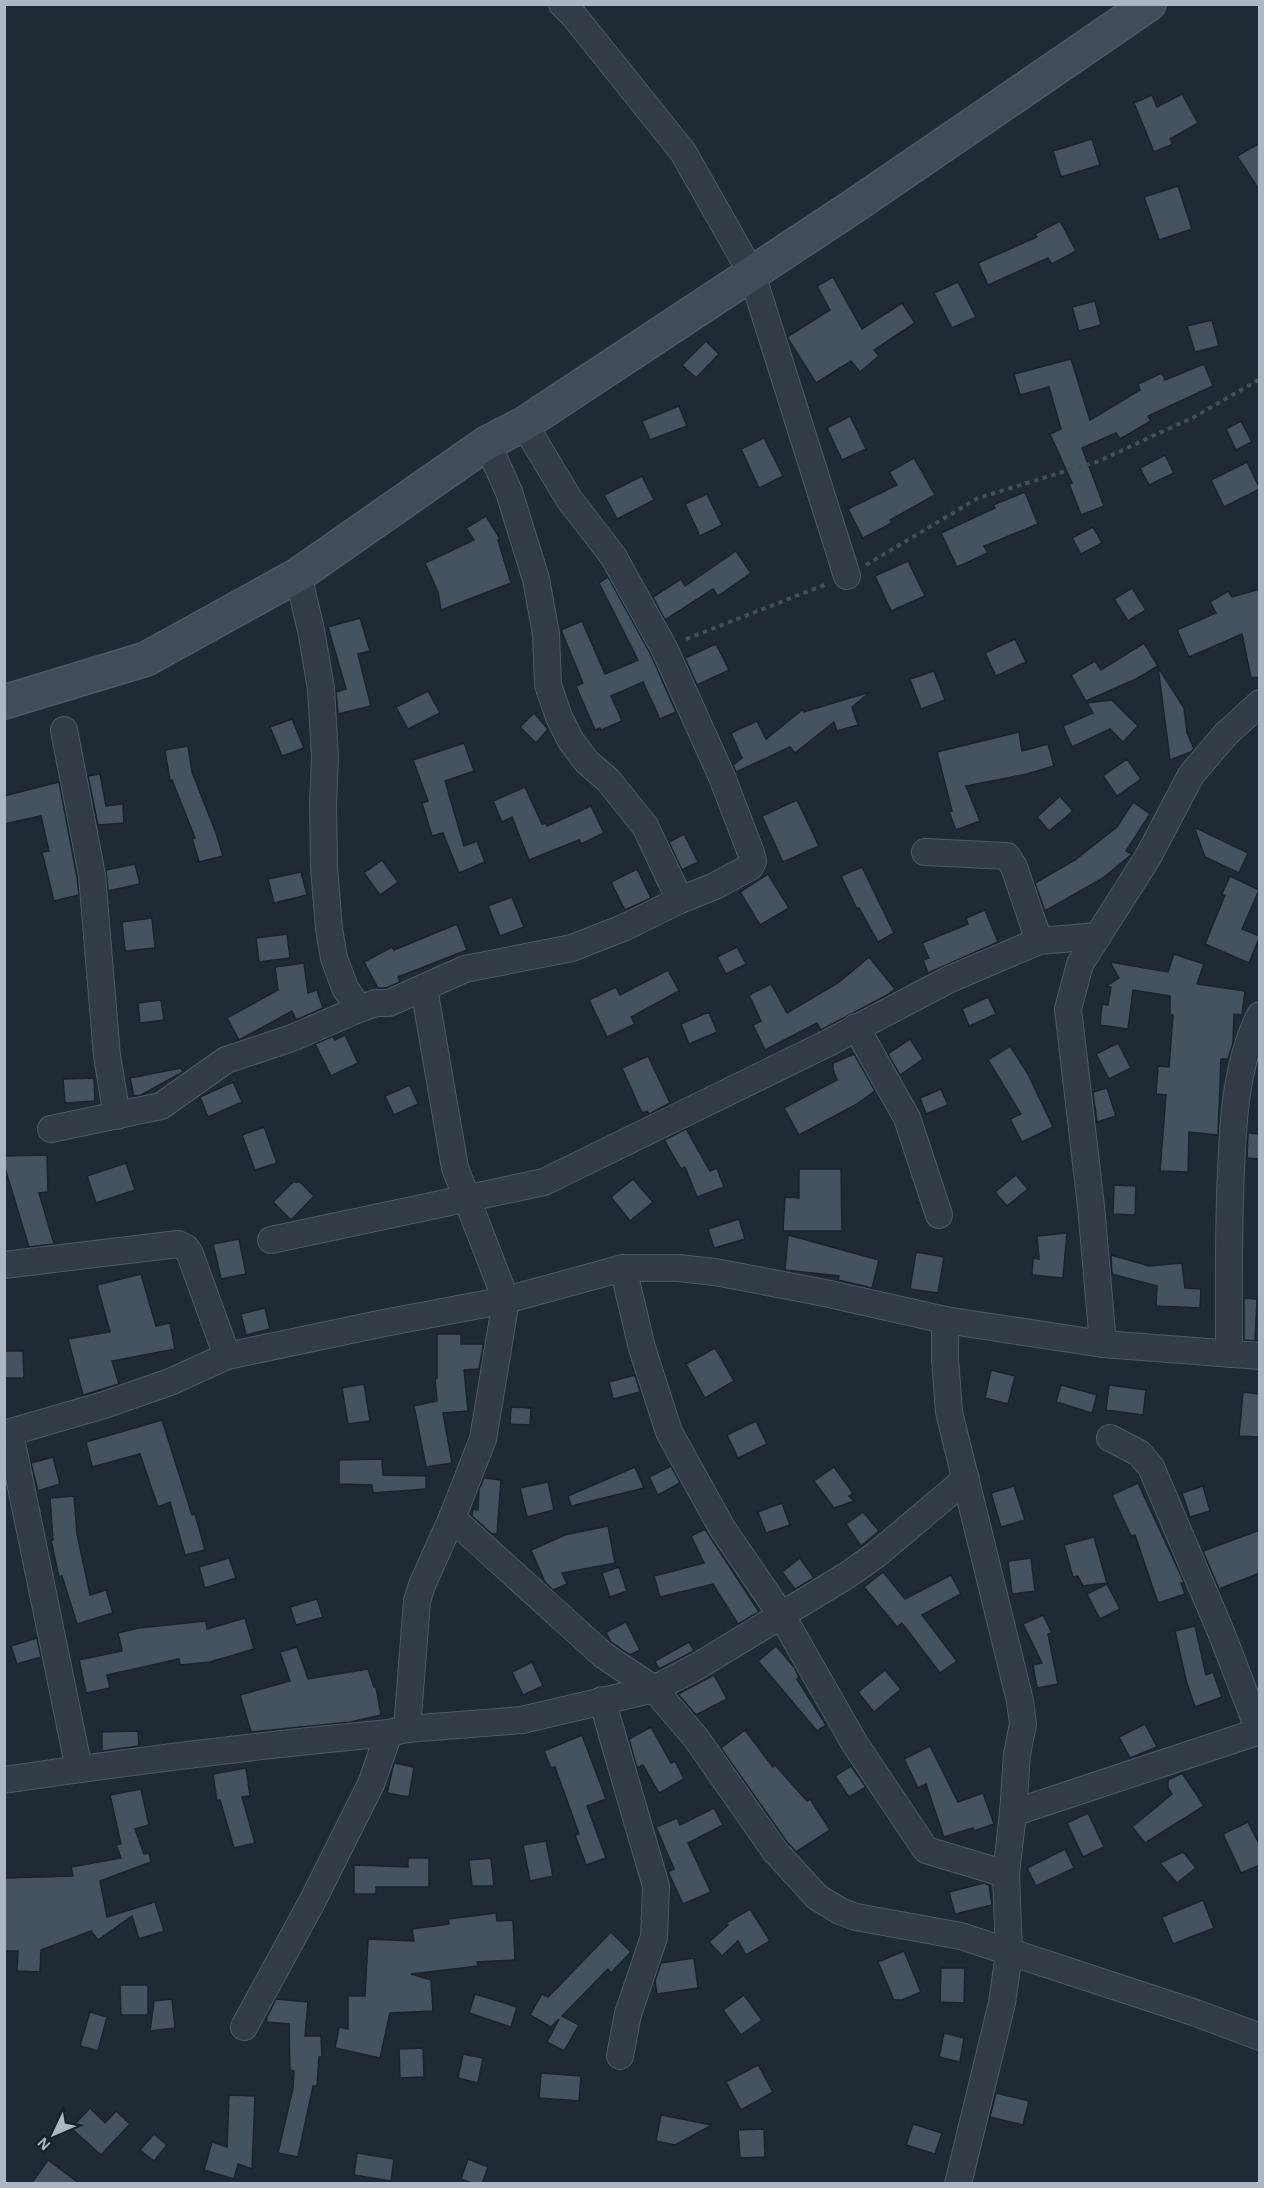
<svg xmlns="http://www.w3.org/2000/svg" width="1264" height="2188" font-family="'Alegreya Sans',sans-serif">
<style>
.building{fill:#45525f;stroke:#1a232c;stroke-width:1.5}
.lines{fill:none;stroke-linecap:round;stroke-linejoin:round}
.minor-casing{stroke:#505a64;stroke-width:28}
.secondary-casing{stroke:#505a64;stroke-width:36}
.path{stroke:#3f5353;stroke-width:4;stroke-dasharray:4.5 4.5;stroke-linecap:butt}
.minor{stroke:#333c46;stroke-width:26}
.secondary{stroke:#414c59;stroke-width:33}
</style>
<rect width="100%" height="100%" fill="#1f2a35"/>
<g class="building">
<path d="M1182 94 1198 123 1170 139 1173 144 1154 152 1134 103 1152 95 1157 107Z"/>
<path d="M1092 139 1100 165 1061 177 1053 151Z"/>
<path d="M1260 143V191L1237 156Z"/>
<path d="M1178 186 1192 229 1159 240 1144 197Z"/>
<path d="M1060 221 1076 251 1052 264 1048 258 988 285 978 263 1037 237 1035 234Z"/>
<path d="M833 277 862 329 902 303 915 323 874 350 879 356 860 372 851 361 816 383 787 337 830 310 817 286Z"/>
<path d="M958 282 976 317 952 328 934 293Z"/>
<path d="M1095 301 1101 325 1079 331 1072 307Z"/>
<path d="M1212 320 1219 346 1195 352 1187 326Z"/>
<path d="M706 341 719 354 696 378 682 365Z"/>
<path d="M1071 359 1090 420 1140 390 1138 384 1162 373 1165 380 1204 364 1213 386 1148 416 1151 421 1120 439 1116 433 1082 448 1104 506 1081 515 1069 484 1072 483 1050 434 1061 429 1049 387 1020 395 1014 374Z"/>
<path d="M679 406 687 426 650 440 642 421Z"/>
<path d="M850 416 866 449 842 460 827 428Z"/>
<path d="M1241 421 1252 442 1236 450 1226 429Z"/>
<path d="M764 438 783 476 759 488 741 449Z"/>
<path d="M1165 455 1174 473 1149 485 1140 468Z"/>
<path d="M914 458 935 495 890 520 892 523 863 538 848 509 897 485 889 472Z"/>
<path d="M1247 462 1260 489 1224 507 1211 480Z"/>
<path d="M642 476 654 500 617 519 604 495Z"/>
<path d="M1025 492 1038 524 984 546 988 553 957 567 941 533 995 508 993 505Z"/>
<path d="M707 494 722 525 700 536 685 504Z"/>
<path d="M486 516 500 539 498 540 511 583 441 610 438 592 425 563 474 540 466 528Z"/>
<path d="M1093 527 1102 543 1081 554 1072 538Z"/>
<path d="M736 551 751 573 718 596 713 589 665 620 653 597 681 579 685 586Z"/>
<path d="M908 561 925 596 891 611 875 576Z"/>
<path d="M608 577 651 655 676 712 660 719 643 682 611 696 622 721 601 730 600 728 595 730 576 686 583 683 561 630 582 621 605 674 638 660 599 583Z"/>
<path d="M1132 588 1146 610 1128 621 1114 599Z"/>
<path d="M1260 589V677L1251 678 1242 634 1189 657 1177 630 1216 613 1210 602 1228 591 1232 597Z"/>
<path d="M360 618 370 651 358 654 371 706 338 714 336 692 346 689 328 627Z"/>
<path d="M1015 639 1026 662 996 676 985 653Z"/>
<path d="M1144 643 1158 666 1136 679 1086 701 1071 675 1095 661 1101 670Z"/>
<path d="M716 644 729 670 697 685 685 658Z"/>
<path d="M1158 667 1184 708 1187 733 1194 749 1191 752 1170 760Z"/>
<path d="M934 671 945 700 921 709 910 679Z"/>
<path d="M428 691 440 713 408 729 396 707Z"/>
<path d="M870 692 852 707 858 725 837 731 834 722 795 753 790 747 736 772 733 765 742 758 731 733 757 721 766 739 802 710 804 712Z"/>
<path d="M1112 700 1138 726 1123 742 1110 729 1072 747 1063 726 1093 713 1087 703Z"/>
<path d="M534 713 548 729 536 743 520 727Z"/>
<path d="M292 719 304 748 282 756 270 727Z"/>
<path d="M1019 732 1022 751 1048 744 1054 766 1027 774 966 786 980 821 956 830 949 812 952 811 937 752Z"/>
<path d="M464 743 474 771 445 781 464 846 477 841 485 862 459 873 443 833 432 836 422 803 428 801 413 760Z"/>
<path d="M188 746 192 772 216 833 223 856 199 862 192 838H195L172 780 170 781 165 750Z"/>
<path d="M1127 759 1141 779 1117 796 1103 776Z"/>
<path d="M100 774 106 806 123 804 124 823 98 825 88 776Z"/>
<path d="M59 782 77 877 79 895 54 901 42 852 49 851 41 816 4 824V796Z"/>
<path d="M525 787 542 824 546 823 547 826 591 806 604 833 581 844 579 840 529 860 512 817 502 822 493 801Z"/>
<path d="M1060 796 1073 811 1049 831 1037 817Z"/>
<path d="M797 800 819 846 783 862 762 816Z"/>
<path d="M1133 802 1150 814 1126 851 1132 854 1103 878 1045 911 1035 883 1075 860 1117 827Z"/>
<path d="M1194 827 1248 853 1239 873 1205 857Z"/>
<path d="M684 834 698 862 682 870 669 842Z"/>
<path d="M382 860 398 882 380 895 364 873Z"/>
<path d="M135 864 140 884 108 891 106 870Z"/>
<path d="M862 867 894 933 878 942 859 908 857 909 841 876Z"/>
<path d="M637 869 651 898 625 910 611 882Z"/>
<path d="M301 872 307 895 274 903 268 879Z"/>
<path d="M768 874 789 908 760 925 740 892Z"/>
<path d="M1230 876 1259 890 1242 929 1260 936 1249 963 1205 944 1225 895 1222 894Z"/>
<path d="M512 897 524 927 500 936 488 906Z"/>
<path d="M985 910 998 942 928 973 923 960 929 958 922 943 968 924 966 918Z"/>
<path d="M152 918 155 948 125 951 122 922Z"/>
<path d="M457 924 467 950 398 977 400 982 386 988H378L364 962 392 947 394 950Z"/>
<path d="M287 934 290 958 259 962 256 938Z"/>
<path d="M737 947 746 964 726 974 717 957Z"/>
<path d="M1174 954 1204 964 1197 984 1245 991 1242 1015 1234 1014 1233 1043 1228 1059H1221L1218 1135 1189 1132 1188 1172 1160 1171 1166 1095 1156 1094 1158 1066 1169 1067 1173 1015H1170V996L1133 990 1128 1029 1100 1025 1102 1004 1108 1005 1111 987 1106 986 1119 978 1110 962 1168 972Z"/>
<path d="M869 957 895 989 887 995 821 1030 817 1023 765 1050 753 1025 761 1021 749 995 771 984 787 1013 838 983Z"/>
<path d="M304 963 308 993 317 990 323 1008 296 1020 292 1011 239 1040 227 1018 278 990 275 967Z"/>
<path d="M668 970 679 991 631 1017 635 1024 607 1037 589 1000 616 987 620 995Z"/>
<path d="M988 997 996 1014 969 1026 962 1009Z"/>
<path d="M161 1000 164 1020 140 1023 138 1003Z"/>
<path d="M709 1012 717 1032 689 1044 681 1024Z"/>
<path d="M345 1035 358 1063 331 1076 315 1044 333 1036 335 1040Z"/>
<path d="M910 1039 923 1059 900 1075 888 1054Z"/>
<path d="M1118 1043 1131 1068 1109 1079 1096 1054Z"/>
<path d="M1010 1046 1028 1074 1053 1127 1022 1142 1010 1119 1021 1114 988 1060Z"/>
<path d="M854 1054 875 1091 857 1104 799 1135 784 1108 837 1080 833 1070V1063Z"/>
<path d="M648 1056 670 1103 649 1114 647 1111 642 1113 622 1068Z"/>
<path d="M181 1068 183 1072 141 1095 134 1096 130 1078Z"/>
<path d="M94 1078 95 1101 65 1103 63 1079Z"/>
<path d="M233 1082 242 1102 208 1117 200 1097Z"/>
<path d="M410 1085 418 1104 394 1115 385 1096Z"/>
<path d="M1107 1088 1116 1116 1097 1122 1093 1092Z"/>
<path d="M941 1089 948 1105 926 1114 920 1098Z"/>
<path d="M264 1127 277 1163 255 1170 242 1135Z"/>
<path d="M686 1129 710 1171 717 1168 724 1187 697 1197 685 1167 681 1169 664 1140Z"/>
<path d="M1248 1133 1260 1134V1159L1247 1158Z"/>
<path d="M47 1155 48 1192 39 1193 54 1244 29 1247 4 1165V1156Z"/>
<path d="M126 1163 135 1190 96 1203 87 1176Z"/>
<path d="M799 1169H841L842 1231H783L785 1197 799 1198Z"/>
<path d="M1016 1175 1028 1189 1007 1206 995 1192Z"/>
<path d="M633 1179 653 1202 630 1221 611 1197Z"/>
<path d="M293 1182H300L314 1196 291 1220 273 1202Z"/>
<path d="M1114 1185 1136 1186 1135 1215 1113 1214Z"/>
<path d="M739 1219 745 1239 714 1248 708 1229Z"/>
<path d="M1067 1233 1063 1278 1032 1275 1033 1258 1039 1259 1037 1236Z"/>
<path d="M788 1235 879 1260 872 1288 838 1280 839 1276 785 1270Z"/>
<path d="M239 1239 246 1274 221 1279 213 1244Z"/>
<path d="M916 1252 944 1257 938 1293 910 1289Z"/>
<path d="M1111 1255 1149 1266 1182 1263 1185 1288 1201 1289 1200 1308 1156 1306 1157 1286 1112 1274Z"/>
<path d="M141 1274 156 1326 170 1323 175 1349 112 1361 119 1384 83 1395 68 1339 110 1332 97 1285Z"/>
<path d="M1244 1298 1257 1299 1255 1341 1244 1340Z"/>
<path d="M265 1308 270 1329 246 1335 241 1314Z"/>
<path d="M437 1334H461V1344H483V1348L479 1369 464 1370 468 1411 443 1413 452 1463 426 1467 414 1406 437 1401 435 1379 437 1378Z"/>
<path d="M715 1348 734 1381 705 1398 686 1364Z"/>
<path d="M4 1351H23L24 1378H4Z"/>
<path d="M991 1370 1015 1376 1008 1404 985 1398Z"/>
<path d="M635 1375 640 1392 613 1399 609 1382Z"/>
<path d="M364 1384 370 1421 348 1424 342 1388Z"/>
<path d="M1061 1385 1097 1395 1092 1413 1056 1402Z"/>
<path d="M1109 1385 1146 1390 1143 1415 1106 1410Z"/>
<path d="M1243 1392 1260 1394V1437L1239 1436Z"/>
<path d="M511 1407 531 1408 530 1425 510 1424Z"/>
<path d="M162 1420 192 1515 195 1514 205 1550 185 1555 170 1502 158 1507 140 1454 92 1467 86 1442Z"/>
<path d="M756 1421 767 1444 738 1458 727 1435Z"/>
<path d="M53 1457 60 1484 38 1491 31 1463Z"/>
<path d="M382 1459 383 1475 426 1476V1489L373 1493 372 1485 339 1484V1460Z"/>
<path d="M671 1466 680 1483 658 1495 649 1477Z"/>
<path d="M635 1467 644 1488 571 1506 568 1496Z"/>
<path d="M834 1467 853 1493 849 1496 854 1501 834 1508 814 1481Z"/>
<path d="M484 1478 501 1480 497 1534H492L472 1516 473 1509 478 1510 479 1489Z"/>
<path d="M548 1482 554 1510 527 1517 520 1488Z"/>
<path d="M1138 1483 1184 1582 1181 1583 1185 1594 1158 1603 1135 1535 1131 1536 1112 1495Z"/>
<path d="M1014 1486 1025 1520 1001 1527 991 1493Z"/>
<path d="M1203 1486 1210 1511 1190 1517 1182 1493Z"/>
<path d="M74 1496 77 1534 90 1595 106 1590 113 1613 77 1624 62 1576 59 1577 51 1540H53L50 1498Z"/>
<path d="M782 1503 790 1525 766 1533 758 1512Z"/>
<path d="M863 1512 879 1531 861 1546 846 1524Z"/>
<path d="M608 1526 615 1563 562 1573 567 1584 553 1590 545 1582 531 1550 565 1535Z"/>
<path d="M705 1529 759 1612 738 1624 713 1584 660 1597 654 1576 704 1563 691 1536Z"/>
<path d="M1260 1530V1573L1219 1589 1203 1551Z"/>
<path d="M1094 1537 1107 1583 1083 1586 1078 1576 1073 1577 1064 1545Z"/>
<path d="M229 1558 236 1578 205 1588 199 1567Z"/>
<path d="M800 1558 814 1578 795 1589 782 1572Z"/>
<path d="M1031 1558 1035 1591 1012 1594 1008 1561Z"/>
<path d="M619 1567 627 1591 610 1597 602 1573Z"/>
<path d="M883 1572 905 1599 951 1575 961 1594 922 1615 957 1661 940 1673 902 1623 897 1627 864 1587Z"/>
<path d="M1107 1584 1120 1609 1100 1619 1087 1594Z"/>
<path d="M317 1599 323 1617 296 1625 290 1607Z"/>
<path d="M1043 1615 1052 1633 1048 1634 1058 1684 1037 1688 1033 1665 1042 1663 1023 1624Z"/>
<path d="M245 1618 254 1649 210 1662 180 1665 179 1659 107 1675 110 1688 86 1693 79 1660 122 1651 118 1633 139 1628 206 1621 207 1629Z"/>
<path d="M626 1622 640 1650 630 1655 610 1641 606 1632Z"/>
<path d="M1195 1626 1206 1675 1213 1672 1222 1697 1195 1707 1186 1680 1175 1631Z"/>
<path d="M37 1638 41 1657 17 1664 11 1646Z"/>
<path d="M689 1642 694 1651 659 1669 655 1661Z"/>
<path d="M776 1646 794 1667 799 1677 797 1679 826 1725 817 1731 758 1661Z"/>
<path d="M297 1647 308 1679 368 1669 374 1687H376L381 1715 350 1722 251 1732 240 1695 290 1681 280 1652Z"/>
<path d="M532 1662 543 1686 523 1695 512 1672Z"/>
<path d="M885 1670 901 1689 874 1712 858 1692Z"/>
<path d="M714 1675 727 1699 696 1715 678 1694Z"/>
<path d="M1145 1724 1157 1747 1130 1758 1119 1737Z"/>
<path d="M651 1727 671 1763 675 1761 684 1779 659 1793 643 1765 637 1768 629 1739Z"/>
<path d="M745 1730 773 1767 775 1765 807 1801 810 1799 830 1830 796 1852 787 1842 721 1748Z"/>
<path d="M138 1731 139 1746 102 1751V1732Z"/>
<path d="M582 1735 606 1799 587 1806 606 1858 586 1865 575 1835 579 1834 555 1767 551 1768 544 1751Z"/>
<path d="M930 1746 958 1802 983 1793 994 1824 974 1831 973 1828 944 1837 926 1784 918 1788 904 1759Z"/>
<path d="M394 1763 414 1767 409 1797 387 1793Z"/>
<path d="M851 1766 866 1787 849 1797 835 1776Z"/>
<path d="M246 1768 250 1796 242 1797 255 1843 234 1848 220 1800 217 1801 213 1774Z"/>
<path d="M1182 1773 1204 1806 1145 1843 1132 1827 1172 1794 1168 1788V1780Z"/>
<path d="M141 1789 149 1825 135 1829 144 1854 149 1853 151 1862 100 1881 107 1917 155 1902 164 1931 139 1939 132 1916 98 1940 91 1931 41 1950 40 1972 17 1971 18 1951H4V1878L73 1876 71 1867 121 1858 116 1845 121 1844 110 1795Z"/>
<path d="M714 1808 723 1825 688 1843 711 1892 683 1904 668 1872 674 1869 656 1827 677 1818 680 1825Z"/>
<path d="M1088 1813 1104 1847 1083 1857 1067 1823Z"/>
<path d="M1248 1822 1260 1846V1865L1241 1873 1223 1834Z"/>
<path d="M546 1841 553 1876 530 1881 523 1845Z"/>
<path d="M1065 1849 1074 1868 1036 1886 1027 1868Z"/>
<path d="M1183 1852 1196 1868 1177 1883 1160 1863Z"/>
<path d="M408 1858H429V1887H376V1894H354V1865L408 1867Z"/>
<path d="M491 1858 494 1886H472L469 1860Z"/>
<path d="M984 1883 989 1885 992 1905 955 1914 949 1892Z"/>
<path d="M1203 1900 1214 1928 1173 1944 1162 1917Z"/>
<path d="M750 1909 770 1941 746 1955 738 1941 722 1956 709 1942 728 1925 726 1923Z"/>
<path d="M496 1913 497 1921 513 1920 515 1960 477 1962 478 1966 411 1974 431 1980 433 2011 390 2013 380 2058 335 2048 339 2027 348 2029V1996H365L368 1939 414 1941 412 1929 449 1924 448 1919Z"/>
<path d="M611 1932 631 1952 611 1973 608 1969 562 2016 579 2025 564 2051 547 2042 559 2019 551 2027 530 2015 542 1994 548 1997Z"/>
<path d="M904 1951 921 1992 902 2000H894L878 1962Z"/>
<path d="M694 1958 698 1988 657 1994 655 1981 661 1963Z"/>
<path d="M941 1968H965L964 2003 940 2002Z"/>
<path d="M120 1985H148V2015H121Z"/>
<path d="M475 1994 517 2007 511 2027 469 2013Z"/>
<path d="M744 1995 762 2020 741 2035 723 2010Z"/>
<path d="M172 1999 175 2028 150 2031 154 2001Z"/>
<path d="M276 1999 308 2002 305 2036H321L322 2057H319L317 2086H313L298 2157 278 2153 293 2088 294 2071 290 2070 289 2024 266 2022 267 2017Z"/>
<path d="M90 2012 107 2017 98 2051 80 2046Z"/>
<path d="M944 2033 964 2038 960 2062 939 2057Z"/>
<path d="M423 2048 424 2077 400 2078 399 2049Z"/>
<path d="M463 2054 483 2058 478 2083 458 2078Z"/>
<path d="M758 2065 773 2092 741 2110 726 2082Z"/>
<path d="M541 2073 581 2076 579 2101 539 2098Z"/>
<path d="M996 2093 1029 2101 1023 2125 990 2117Z"/>
<path d="M229 2095 255 2096 252 2169 238 2164 234 2179 204 2170 212 2142 227 2147Z"/>
<path d="M90 2108 105 2123 116 2111 130 2124 101 2155 71 2128Z"/>
<path d="M661 2115 712 2125 675 2145 656 2141Z"/>
<path d="M913 2124 942 2133 935 2154 906 2145Z"/>
<path d="M764 2129 765 2157 740 2158 738 2130Z"/>
<path d="M154 2134 167 2145 154 2161 140 2150Z"/>
<path d="M357 2153 394 2159 391 2181 354 2175Z"/>
<path d="M468 2159 488 2167 482 2184H474L461 2179Z"/>
<path d="M48 2160 80 2184H31Z"/>
</g>
<g class="lines">
<g class="minor-casing">
<g id="minor">
<path d="M562 4 574 16 683 152 752 274 847 576"/>
<path d="M487 443 509 492 536 579 546 634 548 685 559 717 571 741 587 762 608 780 645 826 680 900"/>
<path d="M298 575 311 630 321 689 325 757 323 804 324 867 329 929 334 958 345 988 359 1009 376 1003H389L465 969 572 948 623 928 680 900 715 886 750 867 753 861 751 853 722 777 664 648 613 556 569 499 524 424"/>
<path d="M64 730 92 875 107 1056 117 1116"/>
<path d="M925 852 1007 856 1014 867 1039 941"/>
<path d="M856 1027 907 1118 939 1215"/>
<path d="M51 1129 161 1106 226 1060 292 1038 359 1009"/>
<path d="M271 1240 544 1182 828 1043 950 979 1039 941 1098 936"/>
<path d="M4 1265 178 1244 186 1248 190 1254 227 1356"/>
<path d="M623 1268 642 1348 669 1432 722 1528 782 1616 855 1744 926 1850 1006 1874"/>
<path d="M945 1320V1359L949 1412 1020 1701 1023 1724 1017 1754 1013 1813 1006 1874 1009 1953 1002 2003 958 2184"/>
<path d="M1103 1344 1091 1206 1068 1009 1080 964 1148 857 1191 775 1226 734 1260 703"/>
<path d="M1229 1354C1229 1293 1228 1232 1231 1171 1233 1119 1236 1063 1260 1015"/>
<path d="M10 1433 79 1769"/>
<path d="M4 1434 104 1405 170 1382 227 1356 384 1323 506 1300 623 1268H678L715 1272 825 1293 945 1320 1103 1344 1260 1356"/>
<path d="M1110 1438 1139 1453 1151 1467 1221 1632 1260 1733"/>
<path d="M452 1518 603 1655 654 1689 696 1738 775 1851 817 1897 840 1911 856 1917 961 1936 1196 2013 1260 2037"/>
<path d="M602 1700 656 1886 654 1937 628 2014 620 2056"/>
<path d="M407 1729 417 1601 422 1585 452 1518 483 1439 506 1300 455 1168 424 988"/>
<path d="M4 1780C132 1761 260 1745 389 1733L407 1729 522 1720 654 1689 698 1666 849 1574 877 1554 966 1479"/>
<path d="M1013 1813 1260 1731"/>
<path d="M244 2027 313 1900 371 1784 389 1733"/>
</g>
</g>
<g class="secondary-casing">
<path id="secondary" d="M4 702 146 659 298 575 487 443 524 424 854 206 1149 4"/>
</g>
<g class="path">
<path d="M866 565 978 498 1099 461 1194 417 1260 379"/>
<path d="M686 639 827 584"/>
</g>
<use href="#minor" class="minor"/>
<use href="#secondary" class="secondary"/>
</g>
<rect width="1264" height="2188" fill="none" stroke="#acb7c3" stroke-width="12"/>
<g transform="translate(54 2134) rotate(226)" stroke="#18212a" stroke-width="4.5" paint-order="stroke">
<path d="M0-4.5L10 22L0 15L-10 22Z" fill="#acb7c3"/>
<text y="-9" font-size="16" font-weight="bold" text-anchor="middle" fill="#acb7c3">N</text>
</g>
</svg>
